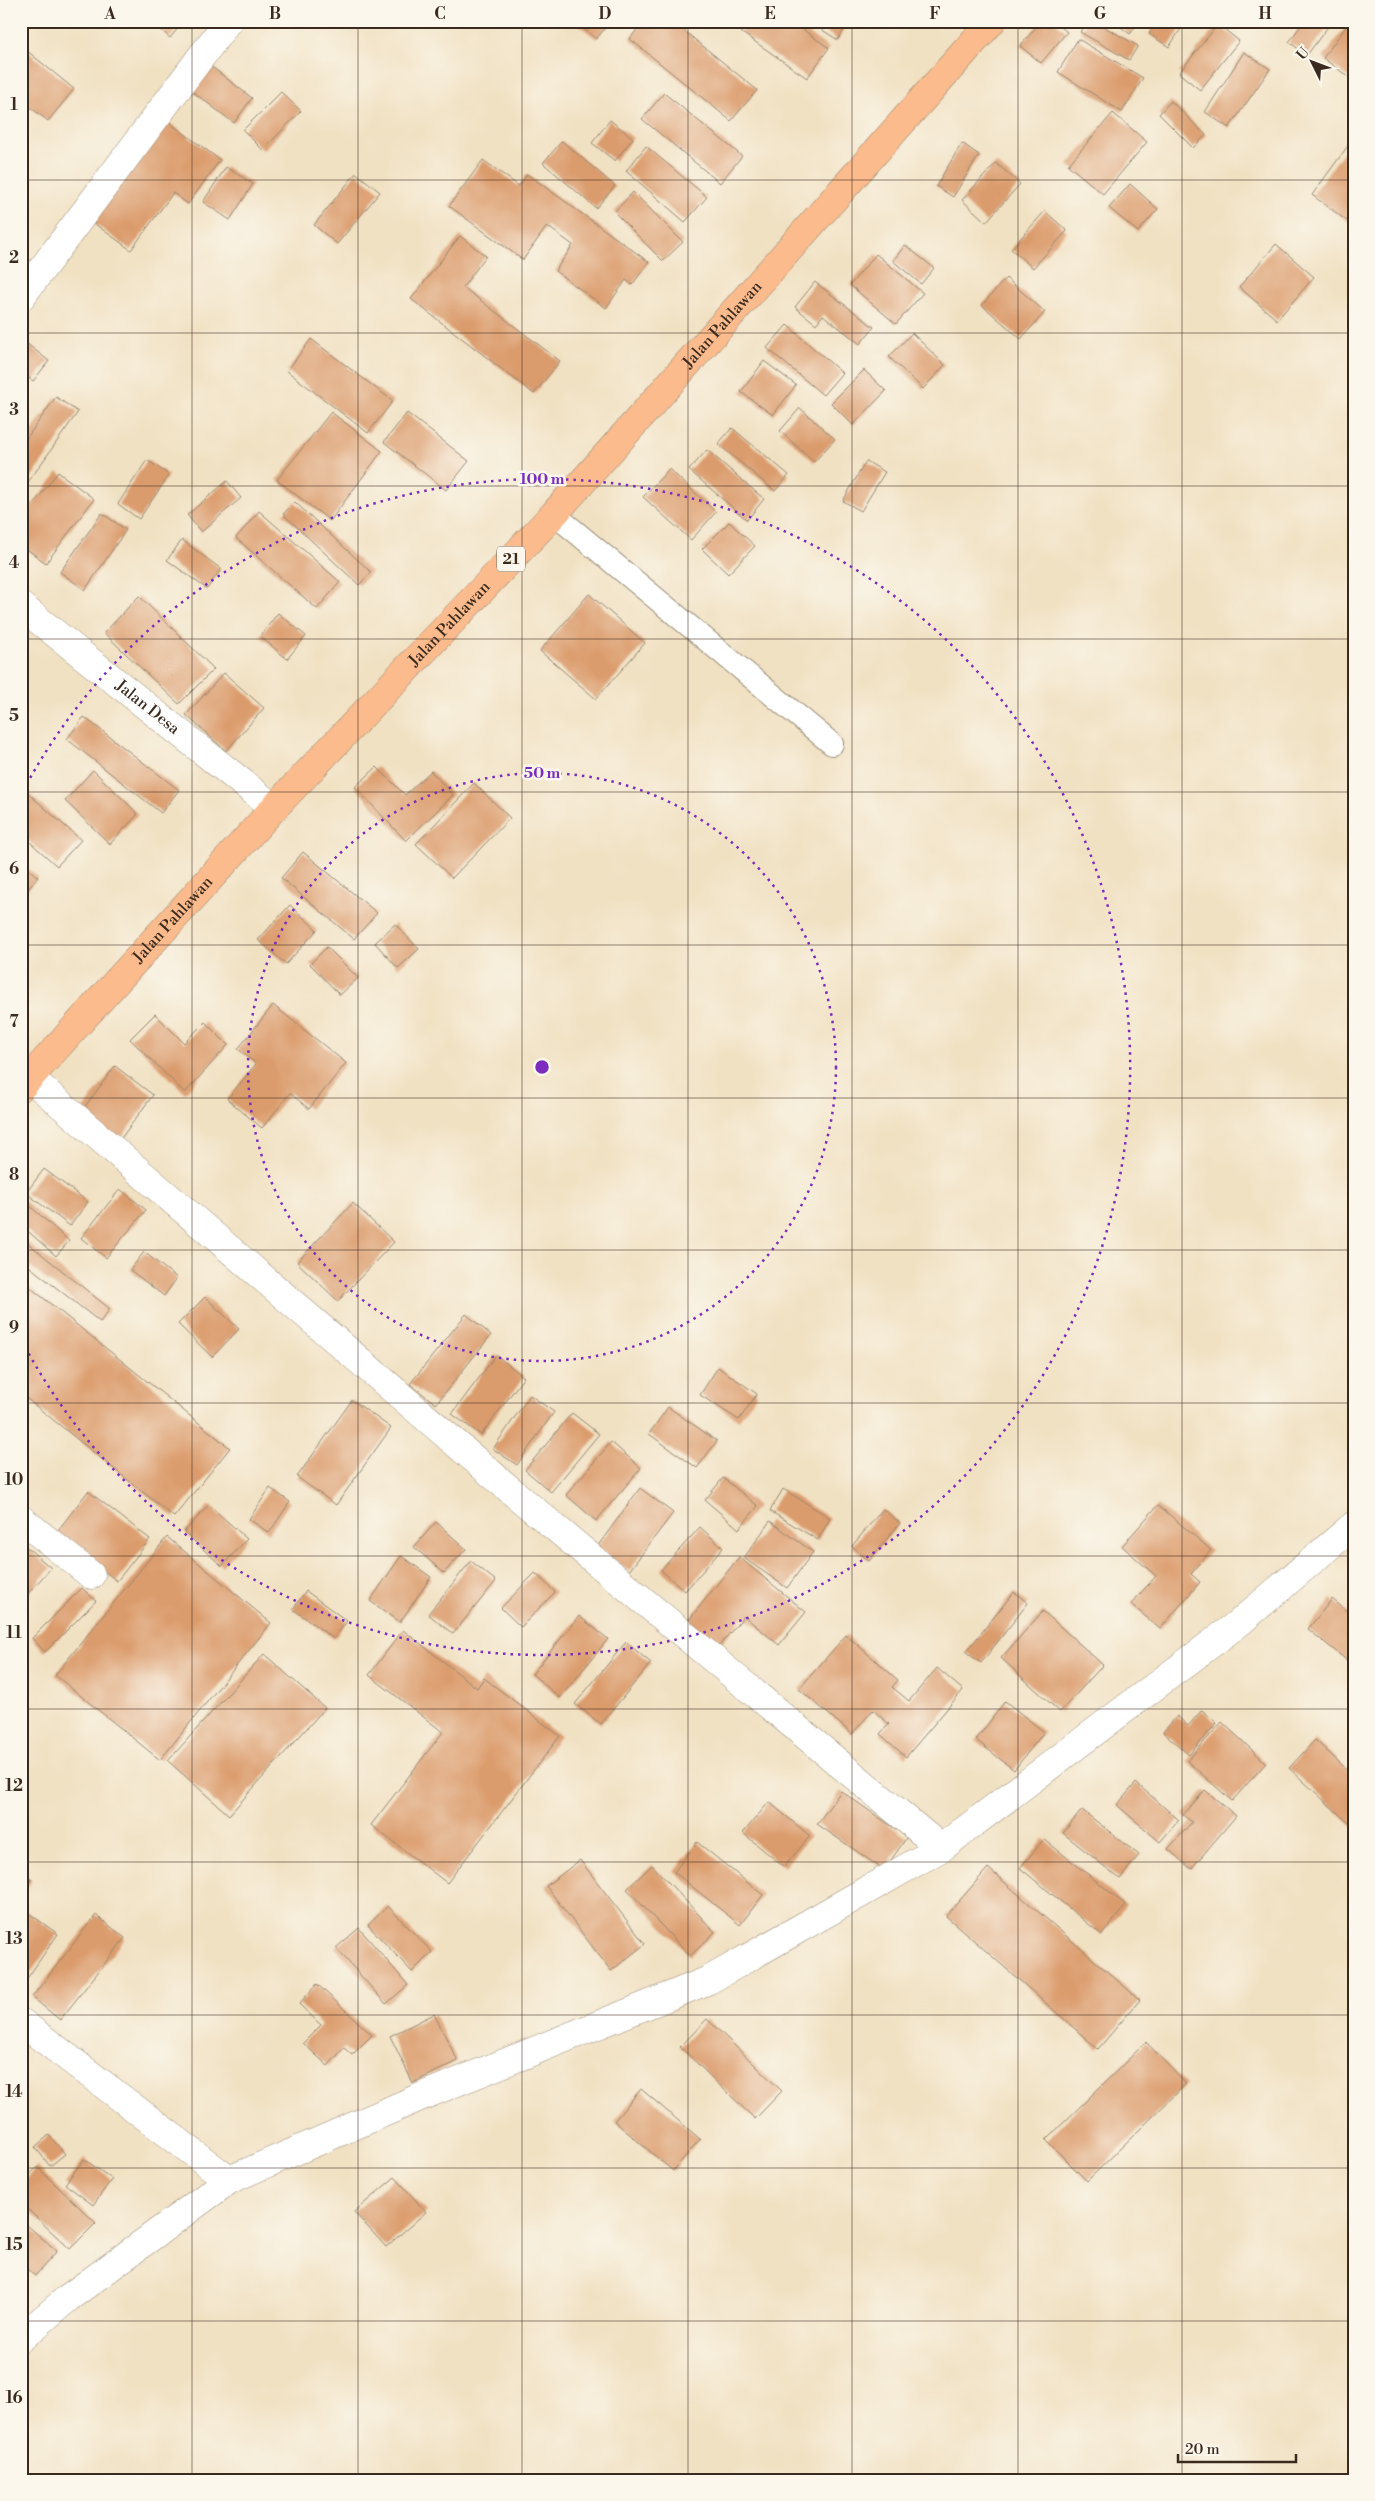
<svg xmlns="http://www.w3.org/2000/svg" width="1375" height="2501" font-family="'Libre Bodoni',serif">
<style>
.building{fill:#db9c6d}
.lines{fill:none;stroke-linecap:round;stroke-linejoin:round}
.service-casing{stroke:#968670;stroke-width:24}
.minor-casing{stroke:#968670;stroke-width:29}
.trunk-casing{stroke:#968670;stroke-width:29}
.service{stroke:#fff;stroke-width:22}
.minor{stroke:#fff;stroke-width:28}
.trunk{stroke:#fbbb8d;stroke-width:28}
.grid{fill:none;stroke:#3b2a1e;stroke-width:1;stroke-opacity:0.55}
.ring{fill:none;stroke:#7b2cbf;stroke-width:2.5;stroke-dasharray:2.5 5}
.labels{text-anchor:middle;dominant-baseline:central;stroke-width:5;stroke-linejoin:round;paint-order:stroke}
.shield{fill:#fbf7ec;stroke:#75685c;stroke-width:1}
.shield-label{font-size:15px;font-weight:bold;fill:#3b2a1e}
.street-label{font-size:16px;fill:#3b2a1e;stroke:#fbf7ec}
.centre{fill:#7b2cbf;stroke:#fbf7ec;stroke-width:2.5}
.ring-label{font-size:15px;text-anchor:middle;font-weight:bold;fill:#7b2cbf;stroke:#fbf7ec;stroke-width:5;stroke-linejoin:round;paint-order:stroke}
.neatline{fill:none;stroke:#3b2a1e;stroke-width:2}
.grid-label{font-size:16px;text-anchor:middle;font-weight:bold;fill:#3b2a1e}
</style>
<rect width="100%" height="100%" fill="#fbf7ec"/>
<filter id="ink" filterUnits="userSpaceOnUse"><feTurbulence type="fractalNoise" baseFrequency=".02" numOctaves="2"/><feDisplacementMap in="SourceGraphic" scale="10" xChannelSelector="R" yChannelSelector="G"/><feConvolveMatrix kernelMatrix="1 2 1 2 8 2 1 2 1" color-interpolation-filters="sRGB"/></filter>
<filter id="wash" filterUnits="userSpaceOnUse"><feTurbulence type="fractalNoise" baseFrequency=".0096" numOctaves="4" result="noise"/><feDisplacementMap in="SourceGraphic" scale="20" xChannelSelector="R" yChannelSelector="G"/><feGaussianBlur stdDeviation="1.12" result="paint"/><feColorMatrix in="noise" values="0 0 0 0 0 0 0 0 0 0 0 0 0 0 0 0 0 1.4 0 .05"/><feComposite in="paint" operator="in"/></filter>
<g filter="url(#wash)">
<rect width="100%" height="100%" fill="#f1e1c3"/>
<g id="blocks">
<g class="building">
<path d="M151 21H184L170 38Z"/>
<path d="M575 21H611L596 39Z"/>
<path d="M643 21H672L757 90 731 121 630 39Z"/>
<path d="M749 21H791L829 48 807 78 741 32Z"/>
<path d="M808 21H849L838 40Z"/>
<path d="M1041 21H1054L1067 32 1041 63 1020 46Z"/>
<path d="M1087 21H1094L1138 46 1129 60 1080 32Z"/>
<path d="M1113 21H1139L1130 34Z"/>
<path d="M1157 21H1186L1169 47 1149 34Z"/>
<path d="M1304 21H1332L1307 55 1289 42Z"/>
<path d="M1350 21H1354V81L1323 58Z"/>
<path d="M1218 24 1239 41 1200 90 1179 73Z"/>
<path d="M1078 39 1143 78 1122 112 1058 72Z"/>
<path d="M21 46 74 89 48 121 21 100Z"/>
<path d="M1244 52 1270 69 1229 128 1205 112Z"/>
<path d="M204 61 252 98 234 123 185 86Z"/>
<path d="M281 92 301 111 263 150 243 130Z"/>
<path d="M664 93 742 156 720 183 642 119Z"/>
<path d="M1171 101 1206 135 1193 148 1159 114Z"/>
<path d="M1113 113 1147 142 1103 194 1068 165Z"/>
<path d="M162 117 220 160 188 204 173 193 131 250 88 219Z"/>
<path d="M610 120 633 138 615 161 592 143Z"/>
<path d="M562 141 615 186 596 208 543 163Z"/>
<path d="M962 143 979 155 953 197 936 186Z"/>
<path d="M1350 143 1354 146V226L1312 195Z"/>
<path d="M646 146 707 197 685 222 626 171Z"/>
<path d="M483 160 519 186 527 174 649 262 632 285 626 280 606 308 555 271 573 245 547 226 523 260 449 206Z"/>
<path d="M996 163 1020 184 986 222 962 200Z"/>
<path d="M226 167 253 184 230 220 203 202Z"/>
<path d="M356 173 380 192 337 244 314 225Z"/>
<path d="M1130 184 1158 209 1138 232 1109 208Z"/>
<path d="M633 192 683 242 663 261 614 212Z"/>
<path d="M1045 211 1067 231 1033 268 1011 249Z"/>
<path d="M460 236 486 256 463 287 560 361 534 394 411 299Z"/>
<path d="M1276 244 1314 277 1277 320 1239 287Z"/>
<path d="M905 245 934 268 921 284 893 261Z"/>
<path d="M876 254 923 293 896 324 850 285Z"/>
<path d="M1006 278 1045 312 1021 339 982 305Z"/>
<path d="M815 282 874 327 860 344 823 315 816 324 795 307Z"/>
<path d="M787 325 842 373 823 395 767 348Z"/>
<path d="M912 333 945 365 923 389 889 357Z"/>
<path d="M21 339 49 361 33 381 21 372Z"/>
<path d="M311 339 393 401 368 433 287 371Z"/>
<path d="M764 361 796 385 773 415 741 392Z"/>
<path d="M864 370 886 391 853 425 831 403Z"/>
<path d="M56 397 78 412 21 492V446Z"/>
<path d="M800 408 835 439 814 462 780 431Z"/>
<path d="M331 412 382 451 330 521 277 480Z"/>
<path d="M407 413 469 461 446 490 384 442Z"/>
<path d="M732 428 789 475 775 491 718 444Z"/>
<path d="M707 450 764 499 747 520 689 470Z"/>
<path d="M147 460 169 475 139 519 118 504Z"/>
<path d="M866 461 885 472 861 511 843 501Z"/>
<path d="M669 469 716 512 691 540 643 497Z"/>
<path d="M58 472 94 499 46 563 21 545V520Z"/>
<path d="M227 481 241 498 201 532 187 515Z"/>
<path d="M295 502 371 572 359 585 283 514Z"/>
<path d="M259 511 340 582 317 609 236 538Z"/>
<path d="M102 513 126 530 85 590 60 572Z"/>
<path d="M729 522 755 546 728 574 702 549Z"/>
<path d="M182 540 221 569 207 589 167 560Z"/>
<path d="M589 594 645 643 596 699 540 651Z"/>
<path d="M139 596 214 669 179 704 104 633Z"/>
<path d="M278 613 306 636 287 659 260 636Z"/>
<path d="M224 673 264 708 226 751 186 715Z"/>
<path d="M84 717 179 790 161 813 67 739Z"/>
<path d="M377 767 405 795 431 771 453 795 406 841 355 787Z"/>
<path d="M93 770 138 814 110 844 65 801Z"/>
<path d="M474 783 510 818 452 878 416 844Z"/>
<path d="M21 787 81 840 57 866 21 834Z"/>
<path d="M303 852 377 913 354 939 281 878Z"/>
<path d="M21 863 38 877 21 898Z"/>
<path d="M290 905 317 930 286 964 258 940Z"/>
<path d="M395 924 419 949 398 968 375 943Z"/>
<path d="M327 947 358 978 340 995 310 964Z"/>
<path d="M273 1005 346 1063 309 1109 290 1093 262 1128 227 1099 256 1064 238 1049Z"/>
<path d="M155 1014 184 1043 205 1022 228 1045 185 1093 130 1039Z"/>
<path d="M115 1066 153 1095 119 1141 81 1112Z"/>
<path d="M44 1169 88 1202 70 1226 26 1193Z"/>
<path d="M120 1189 146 1210 106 1258 81 1238Z"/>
<path d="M21 1198 69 1241 56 1256 21 1225Z"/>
<path d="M353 1203 394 1242 338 1301 297 1262Z"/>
<path d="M24 1240 110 1309 100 1322 21 1260V1243Z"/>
<path d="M144 1252 177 1278 164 1296 130 1270Z"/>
<path d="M21 1280 230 1448 174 1517 21 1394Z"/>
<path d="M205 1297 239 1329 212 1357 178 1324Z"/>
<path d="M466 1314 491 1335 436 1404 410 1384Z"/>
<path d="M496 1355 524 1377 481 1435 452 1414Z"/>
<path d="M718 1367 757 1394 739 1420 700 1395Z"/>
<path d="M530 1395 554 1412 517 1465 493 1449Z"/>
<path d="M352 1400 391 1428 336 1505 297 1477Z"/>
<path d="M668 1407 717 1441 697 1468 649 1434Z"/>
<path d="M572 1413 599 1434 551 1492 525 1470Z"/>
<path d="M611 1442 641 1468 596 1521 566 1495Z"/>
<path d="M723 1478 758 1506 739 1529 705 1500Z"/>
<path d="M270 1488 290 1502 269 1533 249 1519Z"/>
<path d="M640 1488 673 1513 629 1571 597 1547Z"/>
<path d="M783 1489 830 1518 818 1540 770 1511Z"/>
<path d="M88 1491 150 1539 117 1581 56 1533Z"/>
<path d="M209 1505 247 1539 222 1566 184 1532Z"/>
<path d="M1158 1505 1211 1550 1191 1574 1200 1582 1160 1629 1131 1604 1156 1576 1122 1546Z"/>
<path d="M883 1509 900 1523 869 1561 852 1546Z"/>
<path d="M770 1521 813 1552 787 1588 744 1558Z"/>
<path d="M436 1522 466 1549 444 1573 414 1547Z"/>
<path d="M700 1527 723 1548 685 1591 661 1570Z"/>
<path d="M167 1537 271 1623 160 1760 55 1675Z"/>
<path d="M21 1542 51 1568 21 1601Z"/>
<path d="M401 1556 431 1577 400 1622 370 1601Z"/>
<path d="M739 1557 806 1612 779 1645 744 1616 715 1651 684 1626Z"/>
<path d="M471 1561 496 1581 453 1634 428 1614Z"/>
<path d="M535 1573 555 1592 521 1627 501 1608Z"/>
<path d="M82 1588 96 1601 45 1652 32 1638Z"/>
<path d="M306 1591 347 1621 334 1639 293 1609Z"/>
<path d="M1014 1592 1028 1603 981 1663 966 1652Z"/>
<path d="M1332 1599 1354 1617V1666L1308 1629Z"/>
<path d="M1043 1611 1103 1665 1060 1712 1001 1658Z"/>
<path d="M579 1616 608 1639 560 1698 532 1674Z"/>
<path d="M403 1630 477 1688 484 1678 560 1736 447 1883 371 1825 443 1732 369 1675Z"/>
<path d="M846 1635 898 1680 892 1687 909 1701 937 1668 963 1690 906 1757 880 1734 889 1724 873 1710 852 1734 799 1689Z"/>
<path d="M626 1642 651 1663 601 1724 575 1704Z"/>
<path d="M264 1654 325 1708 229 1815 168 1761Z"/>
<path d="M1005 1701 1044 1732 1014 1770 976 1740Z"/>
<path d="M1202 1710 1217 1723 1189 1755 1163 1732 1177 1716 1188 1726Z"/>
<path d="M1222 1722 1266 1763 1232 1801 1187 1761Z"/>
<path d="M1315 1740 1354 1776V1828L1289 1768Z"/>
<path d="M1136 1783 1179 1820 1160 1842 1117 1805Z"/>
<path d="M1205 1790 1236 1816 1191 1869 1168 1849 1192 1822 1183 1815Z"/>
<path d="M841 1791 907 1837 884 1870 817 1824Z"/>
<path d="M769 1802 810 1836 784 1867 743 1833Z"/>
<path d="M1082 1810 1139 1855 1120 1879 1063 1833Z"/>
<path d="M1044 1839 1126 1905 1102 1935 1020 1868Z"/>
<path d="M697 1842 763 1895 740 1925 674 1872Z"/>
<path d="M580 1860 645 1944 611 1971 546 1886Z"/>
<path d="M652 1865 715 1932 690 1956 627 1889Z"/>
<path d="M988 1868 1140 2000 1098 2049 946 1916Z"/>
<path d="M21 1873 32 1880 21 1898Z"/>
<path d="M388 1906 432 1952 412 1972 368 1925Z"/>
<path d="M23 1909 58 1934 21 1987V1912Z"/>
<path d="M96 1915 125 1938 60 2020 32 1997Z"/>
<path d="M359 1928 408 1985 386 2004 336 1948Z"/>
<path d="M317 1984 372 2035 352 2055 344 2048 328 2066 303 2043 321 2025 299 2004Z"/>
<path d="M434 2014 458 2061 413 2083 390 2036Z"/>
<path d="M707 2019 782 2091 755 2119 680 2047Z"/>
<path d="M1146 2042 1186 2084 1087 2181 1046 2140Z"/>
<path d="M641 2089 700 2139 673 2171 614 2121Z"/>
<path d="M49 2135 65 2154 50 2166 35 2147Z"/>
<path d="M84 2159 112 2179 93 2205 65 2184Z"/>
<path d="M37 2167 96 2223 70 2249 21 2203V2184Z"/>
<path d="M395 2177 426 2212 386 2247 354 2212Z"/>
<path d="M21 2220 57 2251 35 2276 21 2264Z"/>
</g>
</g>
</g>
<g filter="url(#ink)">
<use href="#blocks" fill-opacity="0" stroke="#968670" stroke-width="1"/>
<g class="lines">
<g class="service-casing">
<path id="service" d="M554 514 832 744"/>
</g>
<g class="minor-casing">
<g id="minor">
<path d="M21 297 228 21"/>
<path id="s1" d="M21 606 274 808"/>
<path d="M30 1078 522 1500 941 1848"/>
<path d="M21 1519 91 1575"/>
<path d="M21 2022 229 2180"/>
<path d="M21 2338 68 2298 229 2180 425 2095 709 1980 941 1848 1240 1622 1354 1525"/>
</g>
</g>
<g class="trunk-casing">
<g id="trunk">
<path id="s2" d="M21 1087 274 808 554 514 992 21"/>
</g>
</g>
<use href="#service" class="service"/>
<use href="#minor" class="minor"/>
<use href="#trunk" class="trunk"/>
</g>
</g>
<path class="grid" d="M192 21V2480M358 21V2480M522 21V2480M688 21V2480M852 21V2480M1018 21V2480M1182 21V2480M21 180H1354M21 333H1354M21 486H1354M21 639H1354M21 792H1354M21 945H1354M21 1098H1354M21 1250H1354M21 1403H1354M21 1556H1354M21 1709H1354M21 1862H1354M21 2015H1354M21 2168H1354M21 2321H1354"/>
<g class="ring">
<circle cx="542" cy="1067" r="294"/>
<path d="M23 791A588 588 0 1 1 23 1343"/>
</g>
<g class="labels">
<rect class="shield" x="497" y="546.5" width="28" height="25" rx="4"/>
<g class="shield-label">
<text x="511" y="559">21</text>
</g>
<g class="street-label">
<text stroke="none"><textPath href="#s2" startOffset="1036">Jalan Pahlawan</textPath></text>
<text stroke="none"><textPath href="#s2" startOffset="631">Jalan Pahlawan</textPath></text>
<text stroke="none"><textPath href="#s1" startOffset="162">Jalan Desa</textPath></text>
<text stroke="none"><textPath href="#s2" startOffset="226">Jalan Pahlawan</textPath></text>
</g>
</g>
<circle cx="542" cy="1067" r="8" class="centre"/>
<g class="ring-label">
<text x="542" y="484">100 m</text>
<text x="542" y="778">50 m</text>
</g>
<rect width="1375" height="2501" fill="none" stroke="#fbf7ec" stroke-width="55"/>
<g transform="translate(1312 62) rotate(312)" stroke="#fbf7ec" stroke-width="4" paint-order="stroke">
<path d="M0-4L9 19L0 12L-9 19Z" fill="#3b2a1e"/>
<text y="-8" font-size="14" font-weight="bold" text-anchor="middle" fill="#3b2a1e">U</text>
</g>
<path d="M1178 2454v8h118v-8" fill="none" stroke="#3b2a1e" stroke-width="2.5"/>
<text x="1185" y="2454" font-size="15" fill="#3b2a1e" stroke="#fbf7ec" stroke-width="4" paint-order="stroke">20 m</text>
<rect x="28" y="28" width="1320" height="2446" class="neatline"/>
<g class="grid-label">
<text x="110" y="19">A</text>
<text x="275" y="19">B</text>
<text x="440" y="19">C</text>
<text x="605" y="19">D</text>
<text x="770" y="19">E</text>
<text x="935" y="19">F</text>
<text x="1100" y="19">G</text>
<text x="1265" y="19">H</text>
<text x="14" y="110">1</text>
<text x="14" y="263">2</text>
<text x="14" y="415">3</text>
<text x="14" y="568">4</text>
<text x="14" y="721">5</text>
<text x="14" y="874">6</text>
<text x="14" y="1027">7</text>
<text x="14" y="1180">8</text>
<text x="14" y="1333">9</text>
<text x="14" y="1485">10</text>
<text x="14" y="1638">11</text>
<text x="14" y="1791">12</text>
<text x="14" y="1944">13</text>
<text x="14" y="2097">14</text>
<text x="14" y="2250">15</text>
<text x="14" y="2403">16</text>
</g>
</svg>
